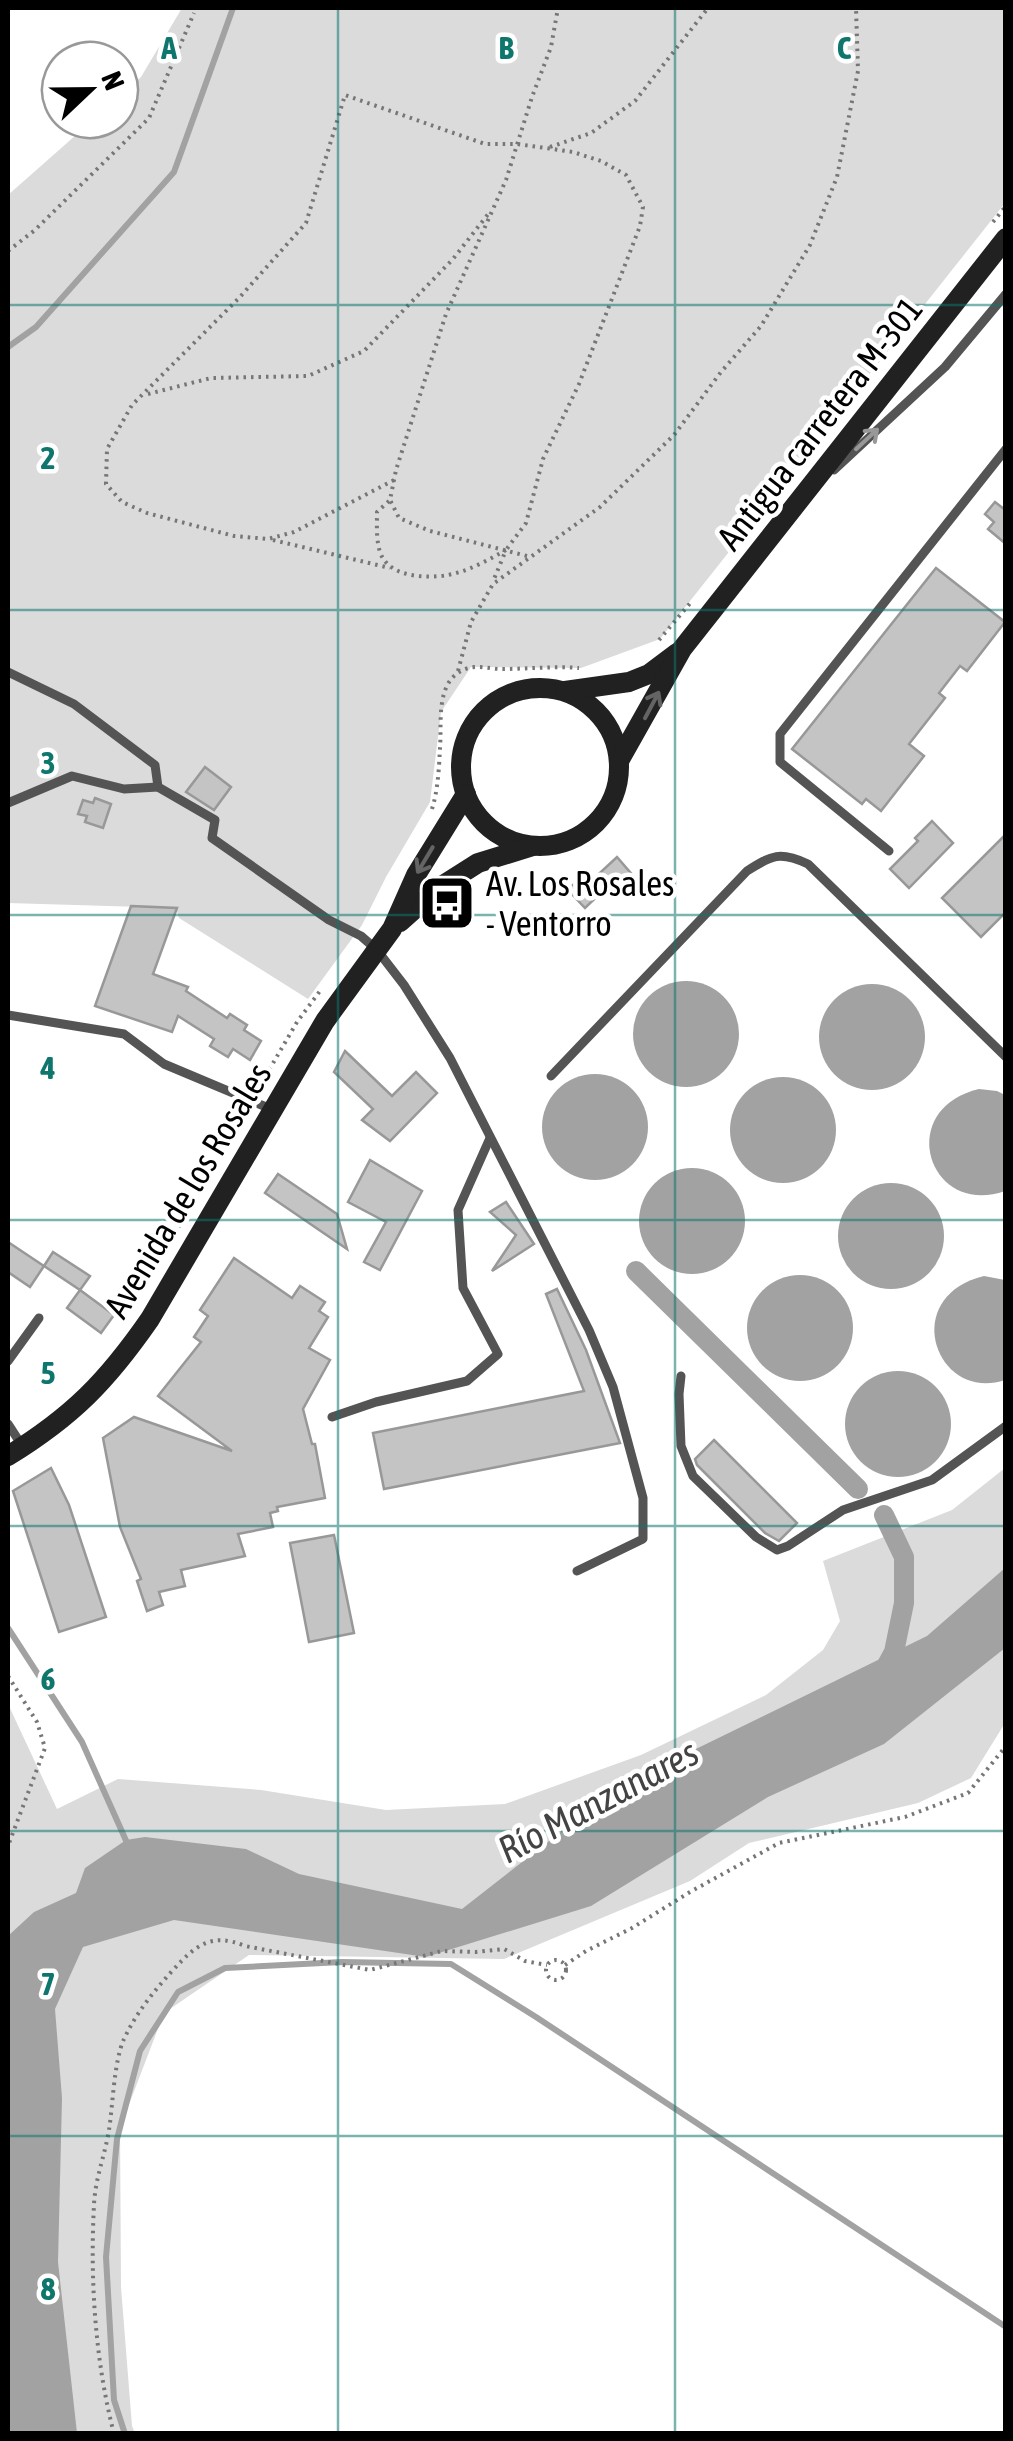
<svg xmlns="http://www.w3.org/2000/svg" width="1013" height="2441" font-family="'Asap Condensed',sans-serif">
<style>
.green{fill:#dbdbdb}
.water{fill:#a2a2a2}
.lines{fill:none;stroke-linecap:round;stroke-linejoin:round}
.stream{stroke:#a2a2a2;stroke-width:6}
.canal{stroke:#a2a2a2;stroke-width:20}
.building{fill:#c4c4c4;stroke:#989898;stroke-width:2.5}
.path{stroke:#767676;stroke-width:4;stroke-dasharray:2.5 5;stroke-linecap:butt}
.lane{stroke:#545454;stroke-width:9}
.secondary{stroke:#212121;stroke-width:20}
.oneway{stroke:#989898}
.oneway2{stroke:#646464}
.grid{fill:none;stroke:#0f766e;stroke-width:2.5;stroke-opacity:0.55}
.labels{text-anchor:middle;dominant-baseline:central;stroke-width:9;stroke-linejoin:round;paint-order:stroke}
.street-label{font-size:35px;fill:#000;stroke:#fff}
.poi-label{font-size:35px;fill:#000;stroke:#fff;text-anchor:start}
.water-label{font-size:38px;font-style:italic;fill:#434343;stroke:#fff}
.grid-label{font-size:32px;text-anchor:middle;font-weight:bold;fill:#0f766e;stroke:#fff;stroke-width:9;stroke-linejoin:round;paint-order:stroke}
</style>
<rect width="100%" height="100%" fill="#fff"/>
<g class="green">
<path d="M182 8H1005V203L660 639 581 668 471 667 441 712 430 802 386 877 362 925 308 999 179 918 176 908 8 903V195L93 120H120V96L141 77Z"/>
<path d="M1005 1468V1723L971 1778 918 1803 749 1843 690 1881 504 1959 249 1955 164 2013 120 2128 121 2287 132 2426 135 2433H8V1704L57 1809 118 1779 261 1790 386 1810 505 1804 641 1755 766 1695 823 1650 840 1621 823 1561 952 1510Z"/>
</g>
<g class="water">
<circle cx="686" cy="1034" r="53"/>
<circle cx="872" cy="1037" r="53"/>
<circle cx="595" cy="1127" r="53"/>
<circle cx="783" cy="1130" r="53"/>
<path d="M979 1089 997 1091 1005 1095V1191C928 1218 894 1109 979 1089Z"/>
<circle cx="692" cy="1221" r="53"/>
<circle cx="891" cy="1236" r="53"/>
<circle cx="800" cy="1328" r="53"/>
<path d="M984 1276 1005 1280V1380C936 1403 898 1297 984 1276Z"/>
<circle cx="898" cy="1424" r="53"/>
<path d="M1005 1568V1648L884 1744 768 1797 591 1906 426 1957 174 1920 83 1947 55 2009 62 2098 58 2262 77 2433H8V1936L34 1912 76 1893 85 1868 126 1840 145 1837 246 1849 299 1874 462 1909 618 1787 927 1636Z"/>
</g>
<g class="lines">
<g class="stream">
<path d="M8 347 36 327 174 172 233 8"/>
<path d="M8 1628 82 1742 128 1845"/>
<path d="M125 2434 114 2400 106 2257 117 2139 140 2051 178 1992 225 1968 342 1962 451 1964 536 2017 1006 2327"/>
</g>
<g class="canal">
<path d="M636 1271 858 1489"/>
<path d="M882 1674 894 1652 904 1603V1557L884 1515"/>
</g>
</g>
<g class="building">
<path d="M995 502 1004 509 1006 507V544L988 529 994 522 985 514Z"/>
<path d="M936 568 1005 622 967 671 960 666 939 693 945 698 909 744 924 756 881 811 866 799 862 804 792 749Z"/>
<path d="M205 767 231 787 214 810 186 792Z"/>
<path d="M95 798 111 804 103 828 85 822 87 816 78 814 83 800 93 803Z"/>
<path d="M932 821 953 843 909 888 890 869 918 841 915 838Z"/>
<path d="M1006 834V912L981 937 942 898Z"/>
<path d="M617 857 635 878 617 894 609 885 585 908 568 890 581 877 588 884Z"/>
<path d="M131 906 177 908 153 974 188 987 186 991 227 1018 230 1014 247 1025 244 1030 261 1041 250 1060 233 1049 228 1057 210 1046 214 1039 178 1016 172 1032 95 1006Z"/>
<path d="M345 1051 392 1096 416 1072 437 1093 390 1141 362 1120 373 1109 334 1072Z"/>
<path d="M370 1160 422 1191 380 1270 364 1262 386 1222 348 1202Z"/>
<path d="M278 1174 337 1214 347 1249 265 1193Z"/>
<path d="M506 1202 534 1244 492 1271 516 1235 490 1212Z"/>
<path d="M8 1242 44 1266 30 1287 8 1272Z"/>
<path d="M53 1252 90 1276 80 1290 44 1266Z"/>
<path d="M234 1258 292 1298 300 1286 325 1302 319 1311 328 1317 309 1348 330 1360 303 1409 312 1444H315L325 1498 277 1507 278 1511 270 1513 273 1527 238 1534 245 1556 181 1570 185 1586 159 1592 163 1605 147 1611 137 1581 141 1579 120 1527 103 1438 134 1417 232 1451 158 1396 201 1342 194 1337 208 1316 200 1310Z"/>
<path d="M557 1289 586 1350 620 1443 384 1489 373 1433 584 1391 546 1294Z"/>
<path d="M80 1290 114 1315 101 1333 67 1308Z"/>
<path d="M714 1440 797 1523 779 1541 765 1533 697 1465 695 1459Z"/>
<path d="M51 1468 69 1505 106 1617 59 1632 13 1491Z"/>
<path d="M334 1535 354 1633 309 1642 290 1543Z"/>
</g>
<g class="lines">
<g class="path">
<path d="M550 147 591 133 635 101 708 8"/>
<path d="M993 222 1006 206"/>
<path d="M8 251 35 230 149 118 194 13"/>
<path d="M148 394 211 378 308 376 364 351 453 259 489 213"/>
<path d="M394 480 294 532 268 539 234 536 147 513 122 502 106 484 107 449 132 405 239 298 306 223 345 95 485 144H517L546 148 573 152 601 161 626 175 643 207 640 226 579 384 543 459 526 523 506 550"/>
<path d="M389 501 377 512C377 525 376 539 380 552 388 577 425 579 448 575 469 571 488 560 506 550L494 579"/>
<path d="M273 540 390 568"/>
<path d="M527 556 430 531 399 518 390 500 396 470 446 314 506 180 532 97 551 47 558 8"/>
<path d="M659 640 692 601"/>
<path d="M458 671 471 622 493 584 600 507 674 435 721 372 761 326 810 245 837 177 858 71 856 8"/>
<path d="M432 809C438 790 439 768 440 748 442 723 435 683 463 670 475 664 489 669 501 669 527 669 553 666 579 668"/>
<path d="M258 1089 297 1022 320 991"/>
<path d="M171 1240 244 1114"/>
<path d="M8 1676 37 1722 45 1748 8 1846"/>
<circle cx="556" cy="1970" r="10"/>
<path d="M565 1965 586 1951 632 1928 690 1892 779 1843 905 1817 968 1793 1006 1746"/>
<path d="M114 2434C95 2360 90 2280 94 2205 95 2179 105 2155 109 2130 113 2104 114 2061 124 2039 136 2013 154 1991 173 1970 196 1945 211 1932 245 1946L370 1970 442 1951 476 1952 504 1949 525 1961 547 1965"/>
</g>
<g class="lane">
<path d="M834 470 945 367 1006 294"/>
<path d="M8 672 74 704 155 765 158 787 215 820 212 838 329 920 361 936 377 950 404 985 450 1058 589 1330 613 1387 643 1498V1539L577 1571"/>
<path d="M8 803 72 776 124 789 158 787"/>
<path d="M889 851 780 762V734L1006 449"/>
<path d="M8 1015 124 1034 164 1064 271 1109"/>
<path d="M551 1076 747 871C772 855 780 851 808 864L1006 1057"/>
<path d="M8 1361 39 1318"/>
<path d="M681 1376 679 1394 681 1446 693 1476 756 1537 777 1550 788 1546 843 1510 932 1480 1006 1426"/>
<path d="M332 1417 376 1402 467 1381 498 1354 463 1288 458 1210 490 1138"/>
<path d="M8 1424 21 1444"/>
</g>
<g class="secondary">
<circle cx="540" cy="767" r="79"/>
<path d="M565 691 629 682 649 674 677 653"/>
<path d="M619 761 682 649 1006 238"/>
<path d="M400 922 437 889 478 863 533 846"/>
<path d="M8 1456C73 1416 107 1381 150 1319L325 1021 392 929 416 875 466 794"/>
</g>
</g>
<defs><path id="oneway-shaft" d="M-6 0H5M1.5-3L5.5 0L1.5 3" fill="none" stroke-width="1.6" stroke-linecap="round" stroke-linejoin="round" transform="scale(2.5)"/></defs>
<use class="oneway" href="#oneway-shaft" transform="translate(867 439) rotate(-43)"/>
<g class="oneway2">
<use href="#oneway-shaft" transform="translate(652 705) rotate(-62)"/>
<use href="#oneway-shaft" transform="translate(425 860) rotate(121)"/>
</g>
<path class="grid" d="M338 8V2434M675 8V2434M8 305H1006M8 610H1006M8 915H1006M8 1220H1006M8 1526H1006M8 1831H1006M8 2136H1006"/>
<defs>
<g id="bus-square" transform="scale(2.875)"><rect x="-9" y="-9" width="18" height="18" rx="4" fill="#000" stroke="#fff"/><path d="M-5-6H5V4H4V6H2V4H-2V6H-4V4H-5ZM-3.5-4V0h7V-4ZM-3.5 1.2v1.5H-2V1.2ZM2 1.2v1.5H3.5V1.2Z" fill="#fff"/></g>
</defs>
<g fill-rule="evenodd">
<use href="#bus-square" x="447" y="903"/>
</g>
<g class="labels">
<g class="street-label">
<text transform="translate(819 423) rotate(-52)">Antigua carretera M-301</text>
<text transform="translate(187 1190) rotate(-59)">Avenida de los Rosales</text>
</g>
<g class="poi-label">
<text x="486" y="883">Av. Los Rosales<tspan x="486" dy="40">- Ventorro</tspan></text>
</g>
<g class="water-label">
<text transform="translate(598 1801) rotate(-28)">Río Manzanares</text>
</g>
</g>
<g class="grid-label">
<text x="169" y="59">A</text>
<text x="506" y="59">B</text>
<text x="844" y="59">C</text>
<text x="48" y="469">2</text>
<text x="48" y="774">3</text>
<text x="48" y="1079">4</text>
<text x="48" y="1384">5</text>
<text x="48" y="1690">6</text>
<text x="48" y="1995">7</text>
<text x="48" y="2300">8</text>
</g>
<rect width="1013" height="2441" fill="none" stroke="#000000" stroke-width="20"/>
<g transform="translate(90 90) rotate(68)"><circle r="48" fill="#ffffff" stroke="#999999" stroke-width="2.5"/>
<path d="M0-8L18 38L0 25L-18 38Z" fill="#000000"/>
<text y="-15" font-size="28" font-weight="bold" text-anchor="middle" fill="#000000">N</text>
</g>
</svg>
